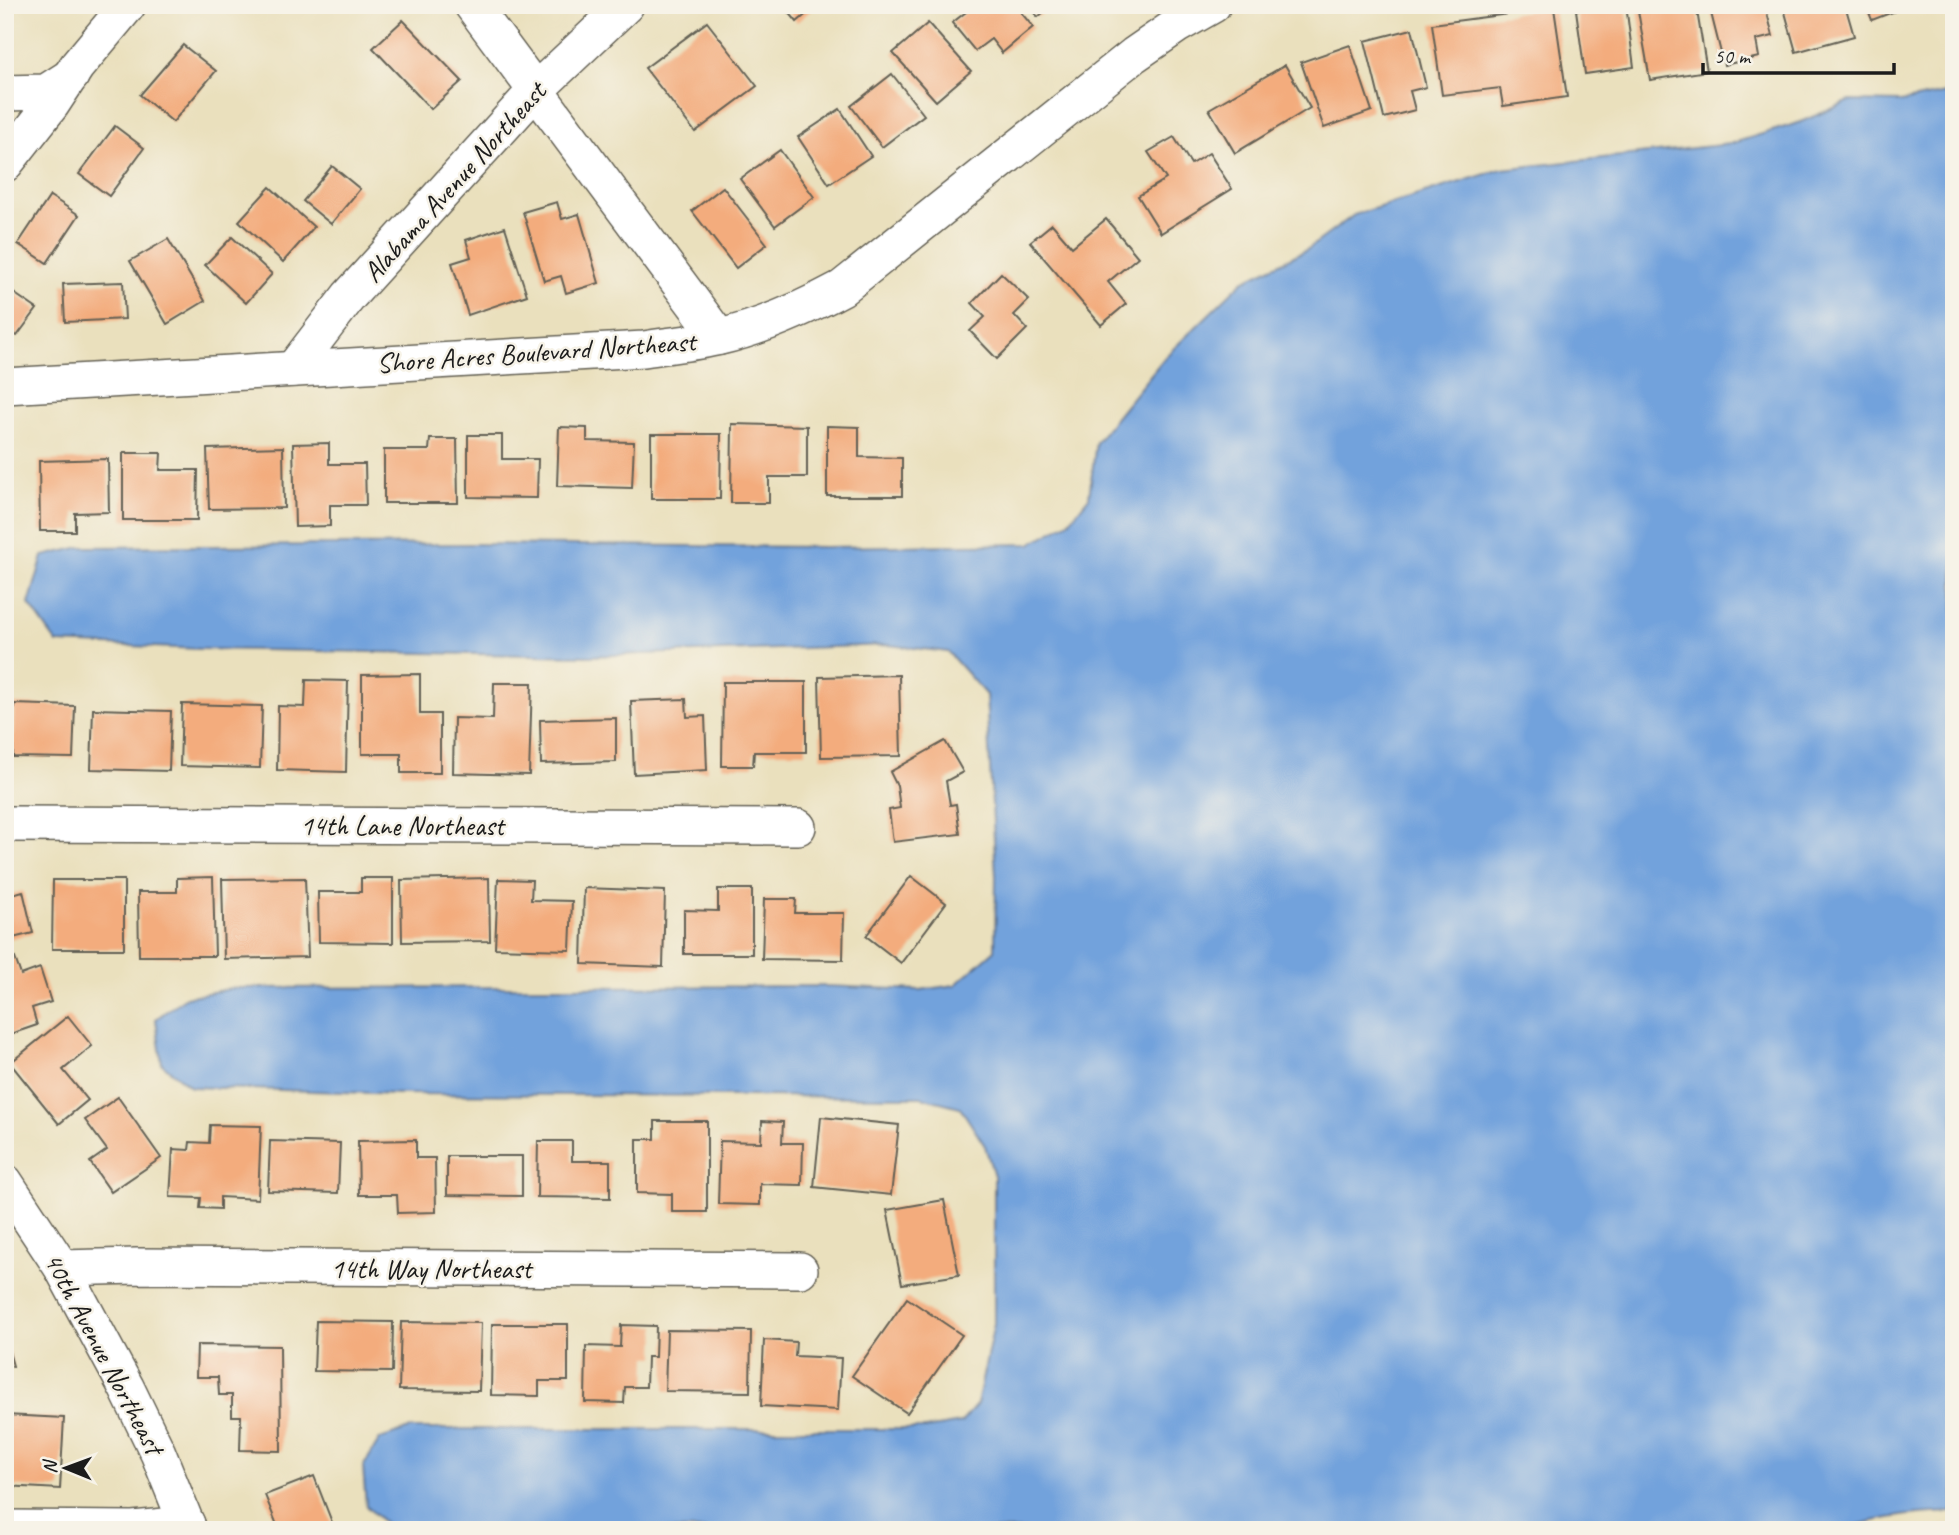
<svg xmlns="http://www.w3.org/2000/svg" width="1959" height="1535" font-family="Caveat,sans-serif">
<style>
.water{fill:#72a2dc;stroke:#475f7c;stroke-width:2}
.building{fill:#f3ac7d}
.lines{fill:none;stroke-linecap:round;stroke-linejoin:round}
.minor-casing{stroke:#646154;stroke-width:38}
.minor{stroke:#fff;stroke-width:35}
.labels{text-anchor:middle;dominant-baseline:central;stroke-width:5;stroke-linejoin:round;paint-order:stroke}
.street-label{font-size:28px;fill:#1c1c1c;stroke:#f7f3e8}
</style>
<rect width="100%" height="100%" fill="#f7f3e8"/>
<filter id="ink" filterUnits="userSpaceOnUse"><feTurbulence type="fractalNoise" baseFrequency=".0143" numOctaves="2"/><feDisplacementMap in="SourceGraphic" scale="14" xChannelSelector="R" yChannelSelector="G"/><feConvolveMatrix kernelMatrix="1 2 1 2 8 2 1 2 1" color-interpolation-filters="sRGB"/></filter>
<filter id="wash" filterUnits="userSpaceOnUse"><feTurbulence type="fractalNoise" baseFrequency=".00686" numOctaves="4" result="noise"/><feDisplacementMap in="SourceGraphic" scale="28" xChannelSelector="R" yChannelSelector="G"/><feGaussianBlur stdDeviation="1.57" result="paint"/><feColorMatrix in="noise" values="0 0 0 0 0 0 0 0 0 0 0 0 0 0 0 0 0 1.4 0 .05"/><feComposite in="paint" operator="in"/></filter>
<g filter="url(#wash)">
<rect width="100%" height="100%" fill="#eae0bd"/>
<path class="water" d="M1954 89V1512C1916 1513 1878 1517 1842 1530H404L388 1526 366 1506 363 1467 380 1439 409 1429H925L961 1423 977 1404 994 1324V1176L985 1146 960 1107 921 1097 402 1094 191 1087 162 1064 156 1019 186 997 234 988 827 986 920 990 955 985 995 950 996 876 986 695 948 652 888 645 589 656 201 649 57 643 29 604 43 556 81 547 469 544 825 547 1030 544 1069 522 1089 497 1096 442 1165 357 1243 281 1308 249 1354 215 1502 169 1730 144 1798 123 1850 101 1901 102 1946 93Z"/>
<g id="blocks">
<g class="building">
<path d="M783 5H817L797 22Z"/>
<path d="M975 5H1015L1033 27 1002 53 991 39 975 51 952 23Z"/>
<path d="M1028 5H1052L1038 17Z"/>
<path d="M1606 5H1626L1634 67 1585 74 1576 10Z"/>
<path d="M1637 5H1696L1707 71 1650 80Z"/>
<path d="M1709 5H1747V8L1765 5 1773 36 1756 40 1759 57 1724 65Z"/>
<path d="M1783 5H1845L1854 36 1796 52Z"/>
<path d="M1866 5H1911L1872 20Z"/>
<path d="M1554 8 1567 97 1503 106 1500 88 1442 95 1432 24Z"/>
<path d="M403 20 462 81 431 109 373 48Z"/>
<path d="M707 22 757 86 695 132 645 68Z"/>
<path d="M928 23 971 71 936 101 893 53Z"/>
<path d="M1412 29 1426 87 1410 91 1415 110 1384 118 1365 41Z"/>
<path d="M183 45 216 71 173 122 140 95Z"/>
<path d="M1350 45 1372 111 1324 128 1301 62Z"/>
<path d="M1285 65 1310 108 1235 153 1209 109Z"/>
<path d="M892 74 924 115 882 147 851 106Z"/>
<path d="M840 109 871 156 829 184 798 137Z"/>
<path d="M115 126 144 148 109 196 79 174Z"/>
<path d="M1174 137 1191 164 1209 153 1232 189 1161 233 1138 196 1166 179 1148 152Z"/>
<path d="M780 150 814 197 775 226 740 179Z"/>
<path d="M332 166 360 189 331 224 303 201Z"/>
<path d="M270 187 314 227 283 262 239 221Z"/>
<path d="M723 187 767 244 736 268 692 211Z"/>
<path d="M50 196 79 215 47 263 18 244Z"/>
<path d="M557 202 562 219 579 214 599 283 566 293 561 276 544 281 523 212Z"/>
<path d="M1106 219 1138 257 1108 282 1126 304 1101 325 1030 242 1052 224 1072 247Z"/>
<path d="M505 227 527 295 468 315 452 263 471 257 466 240Z"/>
<path d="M232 237 272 274 246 303 205 265Z"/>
<path d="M168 239 205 301 167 324 130 261Z"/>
<path d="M1001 273 1029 300 1014 315 1027 329 997 359 970 331 985 317 972 303Z"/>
<path d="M123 282 125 319 65 322 63 284Z"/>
<path d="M5 287 37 309 17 336 5 328Z"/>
<path d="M732 424 807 426V477H769V503H731Z"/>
<path d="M827 426 859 427V457L902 458V496H827Z"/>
<path d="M559 427 587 428V441L634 442 632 488 557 486Z"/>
<path d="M651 434H721L720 499H651Z"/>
<path d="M468 435H502V459H538L537 498 468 497Z"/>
<path d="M430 439H457L458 503H384V450H429Z"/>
<path d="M329 443V464H365L366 505H330V526L295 527 293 444Z"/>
<path d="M283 447 284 508 209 509 207 449Z"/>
<path d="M123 453H161L160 470H198L197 520H123Z"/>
<path d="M108 459 109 512 75 513V531H40L39 461Z"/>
<path d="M420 674V714H440V773H401V754H362V675Z"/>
<path d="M899 675 901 756 821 757 819 677Z"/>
<path d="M306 680 348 681 346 772 277 770 278 706 305 707Z"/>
<path d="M723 682H806V752H754L753 766H722Z"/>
<path d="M494 683H532L529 775 453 773 454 718 493 719Z"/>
<path d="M686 699 687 717 705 716 707 770 634 774 631 701Z"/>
<path d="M14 704 75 706 73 758 13 757Z"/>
<path d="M182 704 262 706 260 768 180 766Z"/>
<path d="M93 709 171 711 169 771 91 769Z"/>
<path d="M616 718V762L541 764 540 720Z"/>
<path d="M945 741 963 772 946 781 950 805 956 804 960 834 893 842 889 810 900 808 897 786 890 772Z"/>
<path d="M911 876 946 903 901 963 866 936Z"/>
<path d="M213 877 215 956H139L138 892H177V878Z"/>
<path d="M305 878 308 957 224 959 222 879Z"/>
<path d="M361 878H393V943L319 942 318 892H361Z"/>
<path d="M489 878 490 941 402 942 401 880Z"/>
<path d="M498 879 532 880 531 900 572 901 570 950 495 948Z"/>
<path d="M53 880H124V949H52Z"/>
<path d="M584 888 665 891 663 967 582 964Z"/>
<path d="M718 889H752V954H684V910L718 911Z"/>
<path d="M23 891 33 933 5 940V896Z"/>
<path d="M764 899H796L795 913H844L843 960 762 959Z"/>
<path d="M15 958 21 975 40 968 51 1002 32 1008 37 1025 5 1036V961Z"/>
<path d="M68 1016 92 1046 63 1070 88 1100 59 1124 10 1063Z"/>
<path d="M118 1097 161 1158 111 1192 90 1162 107 1150 85 1120Z"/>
<path d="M821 1117 899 1125 891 1195 814 1187Z"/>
<path d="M655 1121H707V1212H672V1194L637 1193V1139H655Z"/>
<path d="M762 1121 783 1122 782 1143H803L802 1185 760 1184V1205L718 1204 720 1141 761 1142Z"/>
<path d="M210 1125 261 1126 258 1199 220 1197V1209L200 1208 201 1198 170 1197 173 1149 189 1150 190 1142 209 1143Z"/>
<path d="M416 1140V1158H435L436 1212 398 1213 397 1195H359L358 1141Z"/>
<path d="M270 1141 340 1143 338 1193 268 1191Z"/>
<path d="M538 1141H572V1161H610V1198L537 1197Z"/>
<path d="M447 1156H522V1196L447 1195Z"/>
<path d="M944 1200 959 1275 902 1284 887 1210Z"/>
<path d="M907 1298 962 1335 907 1413 852 1376Z"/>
<path d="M316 1321 393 1322 392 1372 314 1371Z"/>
<path d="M401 1322 481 1323 479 1391 399 1390Z"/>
<path d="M492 1324H568V1381H539V1396L491 1395Z"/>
<path d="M621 1325 656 1326 655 1357H647L646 1387H625L624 1403 585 1402 586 1346 620 1347Z"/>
<path d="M667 1330 751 1331 750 1392 665 1391Z"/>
<path d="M5 1337 13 1366 5 1368Z"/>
<path d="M764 1340 796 1342 795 1356 841 1358 838 1410 761 1406Z"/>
<path d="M197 1345 280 1346 281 1451 240 1450 241 1416H232V1395H219L218 1377H196Z"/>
<path d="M5 1415 64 1418 60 1489 5 1486Z"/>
<path d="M314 1476 335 1530H279L265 1495Z"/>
</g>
</g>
</g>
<g filter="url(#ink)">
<use href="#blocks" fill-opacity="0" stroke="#646154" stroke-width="2"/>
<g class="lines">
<g class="minor-casing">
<g id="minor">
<path d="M472 5 719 337"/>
<path d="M5 93 46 92 71 76"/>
<path d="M5 164 52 104 77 66 128 5"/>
<path d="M293 369 349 296 536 90 626 5"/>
<path d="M5 386 644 349C669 345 695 343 720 337 763 327 803 309 842 288L1134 55 1176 26 1213 5"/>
<path d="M5 824 798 827"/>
<path d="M5 1182 62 1268 126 1387 158 1453 189 1530"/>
<path d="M62 1268 137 1266 800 1270"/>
<path d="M5 1528 133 1529 187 1524"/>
</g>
</g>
<use href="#minor" class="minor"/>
</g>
</g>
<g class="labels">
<g class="street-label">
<text transform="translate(454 182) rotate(-48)">Alabama Avenue Northeast</text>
<text transform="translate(536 352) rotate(-4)">Shore Acres Boulevard Northeast</text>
<text x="402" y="825">14th Lane Northeast</text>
<text x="431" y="1268">14th Way Northeast</text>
<text transform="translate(104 1353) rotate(62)">40th Avenue Northeast</text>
</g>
</g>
<rect width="1959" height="1535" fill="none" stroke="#f7f3e8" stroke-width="28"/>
<g transform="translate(66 1468) rotate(271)" stroke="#f7f3e8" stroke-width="5" paint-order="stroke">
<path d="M0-5L12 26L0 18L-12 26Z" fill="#1c1c1c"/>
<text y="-10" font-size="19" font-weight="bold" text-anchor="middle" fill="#1c1c1c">N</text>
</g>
<path d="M1703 63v10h191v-10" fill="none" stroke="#1c1c1c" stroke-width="3.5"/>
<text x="1714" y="63" font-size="21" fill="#1c1c1c" stroke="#f7f3e8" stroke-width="5" paint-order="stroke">50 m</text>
</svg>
